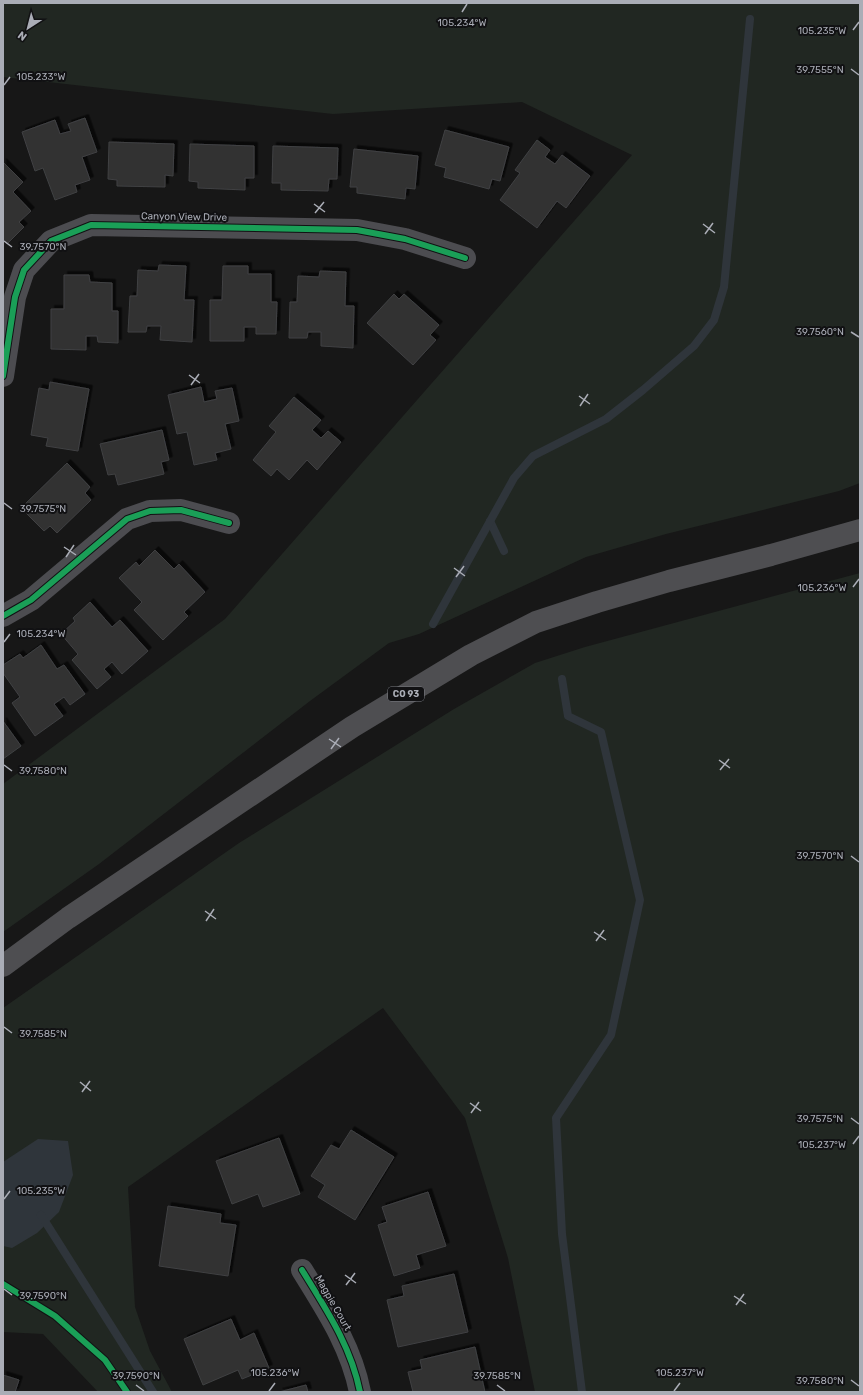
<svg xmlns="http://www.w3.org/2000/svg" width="863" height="1395" font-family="Rubik,sans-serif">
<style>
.green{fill:#212722}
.water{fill:#2f353b}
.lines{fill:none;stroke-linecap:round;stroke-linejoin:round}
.stream{stroke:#2f353b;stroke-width:8}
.building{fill:#313132;stroke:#404143;filter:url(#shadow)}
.minor{stroke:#4c4c50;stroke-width:22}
.highway{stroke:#4e4e51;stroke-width:22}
.cycleway-casing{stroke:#111113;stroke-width:8}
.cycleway{stroke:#1a9f57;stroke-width:6}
.ticks{fill:none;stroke:#aaadb6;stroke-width:1.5}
.labels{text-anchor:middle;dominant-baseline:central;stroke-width:4;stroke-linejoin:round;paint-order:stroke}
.shield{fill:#111113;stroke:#7c7e85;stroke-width:1}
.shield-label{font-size:9px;font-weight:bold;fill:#aaadb6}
.street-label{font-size:10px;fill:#aaadb6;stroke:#111113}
.ticks-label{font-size:10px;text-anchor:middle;fill:#aaadb6;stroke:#111113;stroke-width:4;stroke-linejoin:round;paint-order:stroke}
</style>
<defs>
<filter id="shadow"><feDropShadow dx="3.5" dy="-3.5" stdDeviation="0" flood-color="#0009"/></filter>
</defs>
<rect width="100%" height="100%" fill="#171717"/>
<g class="green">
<path d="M3 3H860V483L839 491 666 534 586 557 419 634 389 643 310 701 99 864 3 932V784L225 619 632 155 522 102 333 114 3 77Z"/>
<path d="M860 573V1392H535L508 1258 465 1118 383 1008 128 1187 135 1307 150 1351 172 1392H98L43 1334 3 1332V1008L239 843 454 709 535 663 585 647Z"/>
</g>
<path class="water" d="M38 1139 68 1141 73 1175 59 1212 37 1233 12 1248 3 1246V1162Z"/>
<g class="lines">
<g class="stream">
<path d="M490 521 504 551"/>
<path d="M433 624 514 478 533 456 606 419 643 390 694 346 714 320 724 287 750 19"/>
<path d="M562 679 568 716 601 732 640 900 611 1035 556 1118 562 1234 582 1392"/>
<path d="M41 1215 153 1392"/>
</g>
</g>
<g class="building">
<path d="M85 118 97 152 82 157 90 180 75 185 77 192 55 200 43 168 35 171 22 132 55 120 60 134 71 131 68 124Z"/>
<path d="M445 130 509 147 500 181 492 179 489 189 444 177 446 168 435 165Z"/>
<path d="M537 140 550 150 545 157 555 164 562 155 590 176 566 208 557 201 537 228 500 200 520 173 515 170Z"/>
<path d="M109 142 174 144 173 176 165 175V187L117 186V180L108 179Z"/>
<path d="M190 144 254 146V178H245V190L198 188V182L189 181Z"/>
<path d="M273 146 338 148 337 179H329L328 191 281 190V183H272Z"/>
<path d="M354 149 418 156 415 189 406 188 405 199 357 193V187H350Z"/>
<path d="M3 162 23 182 13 192 31 211 19 222 24 227 7 244 3 240Z"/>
<path d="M159 265 186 266 184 300H194L192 342 160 340 161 326H147L146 332H128L130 296H137L138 270 158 271Z"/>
<path d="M223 266H248V274H271V302H277L276 334H256V327H244V341H210V300H222Z"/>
<path d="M320 271 346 272 345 306H354L353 348 321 346V332H308L307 338H289L290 302H297L298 276 319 277Z"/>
<path d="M64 275H89L90 282 112 283V311H118V343L98 342 97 336H86V350L51 349V309H64Z"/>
<path d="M394 294 399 299 404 294 439 325 430 335 436 340 413 365 367 323Z"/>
<path d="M50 382 89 389 78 451 46 446 48 438 31 435 39 388 49 390Z"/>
<path d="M201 387 204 402 217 399 215 391 232 388 239 421 225 424 231 449 215 453 217 460 194 465 187 432 177 434 168 395Z"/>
<path d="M294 397 321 420 312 430 321 438 328 431 341 442 317 470 307 460 289 480 277 469 271 476 253 460 276 432 269 426Z"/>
<path d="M162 430 169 460 161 462 164 474 118 485 115 474 108 475 100 444Z"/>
<path d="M67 463 90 487 85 493 91 500 57 533 50 526 44 531 21 508Z"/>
<path d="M155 550 174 569 179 564 205 592 184 612 188 616 163 640 134 610 142 602 119 578 136 562 139 566Z"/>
<path d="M90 602 112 627 120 620 148 651 122 674 112 662 104 669 111 677 97 689 72 660 78 654 61 634 75 621 73 618Z"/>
<path d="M41 645 57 669 64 665 85 694 70 705 64 697 54 704 63 716 35 736 12 703 20 697 3 673V665L20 654 23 658Z"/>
<path d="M3 721 21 746 3 759Z"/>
<path d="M351 1130 394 1157 355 1220 318 1197 325 1185 311 1176 331 1145 339 1149Z"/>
<path d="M279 1138 300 1194 263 1207 258 1194 232 1204 216 1161Z"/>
<path d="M428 1192 446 1246 416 1255 420 1268 394 1276 378 1225 387 1222 382 1207Z"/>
<path d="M168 1206 221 1214 220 1223 236 1225 228 1276 159 1266Z"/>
<path d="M454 1274 468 1332 398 1347 387 1300 404 1296 402 1286Z"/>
<path d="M231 1319 240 1340 254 1333 269 1368 242 1379 238 1370 203 1385 184 1339Z"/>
<path d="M475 1347 485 1392H413L408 1372 422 1369 420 1360Z"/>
<path d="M3 1375 19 1380 15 1392H3Z"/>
<path d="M306 1385 308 1392H279Z"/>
</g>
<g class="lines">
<g class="minor">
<path d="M3 376 15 297 24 270 51 241 91 225 357 230 405 239 465 258"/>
<path d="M3 616 31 600 127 519 150 511 181 510 229 523"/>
<path d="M302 1270C326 1309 351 1346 360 1392"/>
</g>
<path class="highway" d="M3 966 68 918 352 727 471 655 536 622 597 602 669 581 771 555 860 530"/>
<g class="cycleway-casing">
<g id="cycleway">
<path d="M3 376 15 297 24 270 51 241 91 225 357 230 405 239 465 258"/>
<path d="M3 616 31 600 127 519 150 511 181 510 229 523"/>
<path d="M302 1270C326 1309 351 1346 360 1392"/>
<path d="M3 1284 55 1316 105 1360 127 1392"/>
</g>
</g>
<use href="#cycleway" class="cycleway"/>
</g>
<path class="ticks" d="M462 12 467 4M853 30 859 22M851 69 859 75M4 85 10 77M314 204 325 212M315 213 324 202M703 224 715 233M705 234 713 223M4 241 12 247M851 332 859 337M189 375 200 383M191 385 199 374M579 396 590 404M580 406 588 394M4 503 12 509M64 547 76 555M66 557 74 545M454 568 465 576M456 577 464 566M853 587 859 579M4 642 10 634M329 739 341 747M331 749 339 738M719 760 730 768M4 765 12 771M720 770 729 759M851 856 859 862M205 911 216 919M206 921 214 909M594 932 606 940M596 941 604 930M4 1027 12 1033M80 1082 91 1091M82 1092 90 1081M470 1103 481 1111M471 1113 479 1102M851 1118 859 1124M853 1144 859 1136M4 1199 10 1191M345 1275 356 1283M346 1285 355 1273M4 1289 12 1295M734 1296 746 1304M736 1305 744 1294M851 1380 859 1386M136 1385 144 1391M497 1385 505 1391M269 1391 275 1383M674 1391 680 1383"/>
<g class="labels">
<rect class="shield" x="388" y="687" width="36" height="14" rx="3"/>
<g class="shield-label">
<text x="406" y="694">CO 93</text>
</g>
<g class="street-label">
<text transform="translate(184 217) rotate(1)">Canyon View Drive</text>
<text transform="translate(333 1303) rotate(60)">Magpie Court</text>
</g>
</g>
<g class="ticks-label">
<text x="462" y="26">105.234°W</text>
<text x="822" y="34">105.235°W</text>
<text x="820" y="73">39.7555°N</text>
<text x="41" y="80">105.233°W</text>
<text x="43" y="250">39.7570°N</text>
<text x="820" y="335">39.7560°N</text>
<text x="43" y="512">39.7575°N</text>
<text x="822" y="591">105.236°W</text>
<text x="41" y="637">105.234°W</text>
<text x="43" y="774">39.7580°N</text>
<text x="820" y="859">39.7570°N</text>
<text x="43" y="1037">39.7585°N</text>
<text x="820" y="1122">39.7575°N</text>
<text x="822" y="1148">105.237°W</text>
<text x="41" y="1194">105.235°W</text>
<text x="43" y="1299">39.7590°N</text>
<text x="275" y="1376">105.236°W</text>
<text x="680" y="1376">105.237°W</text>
<text x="136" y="1379">39.7590°N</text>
<text x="497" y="1379">39.7585°N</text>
<text x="820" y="1384">39.7580°N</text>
</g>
<rect width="863" height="1395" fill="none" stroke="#aaadb6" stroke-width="8"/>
<g transform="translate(28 28) rotate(216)" stroke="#111113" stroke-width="3" paint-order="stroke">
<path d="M0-3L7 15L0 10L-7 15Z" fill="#aaadb6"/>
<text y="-6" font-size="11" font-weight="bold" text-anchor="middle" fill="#aaadb6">N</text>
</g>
</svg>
